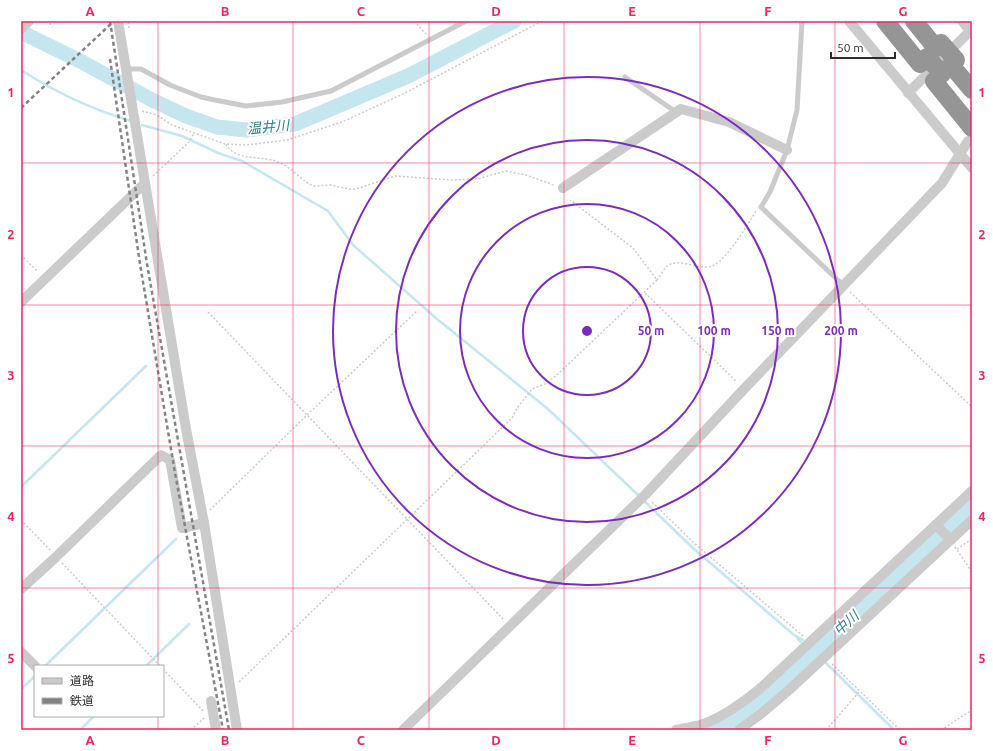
<svg xmlns="http://www.w3.org/2000/svg" width="993" height="751" font-family="Ubuntu,'Noto Sans JP',sans-serif">
<style>
.lines{fill:none;stroke-linecap:round;stroke-linejoin:round}
.stream{stroke:#c5e6ee;stroke-width:2.5}
.river{stroke:#c5e6ee;stroke-width:15}
.path{stroke:#cbcbcb;stroke-width:1.5;stroke-dasharray:2 2;stroke-linecap:butt}
.service{stroke:#cbcbcb;stroke-width:5}
.minor{stroke:#cbcbcb;stroke-width:10}
.motorway{stroke:#959595;stroke-width:18}
.rail{stroke:#838383;stroke-width:2.5;stroke-dasharray:4 3;stroke-linecap:butt}
.motorway-bridge{stroke:#959595;stroke-width:18}
.grid{fill:none;stroke:#f3235b;stroke-width:1;stroke-opacity:0.55}
.ring{fill:none;stroke:#7b2cbf;stroke-width:2}
.labels{text-anchor:middle;dominant-baseline:central;stroke-width:4;stroke-linejoin:round;paint-order:stroke}
.water-label{font-size:14px;font-style:italic;fill:#347e90;stroke:#fff}
.centre{fill:#7b2cbf;stroke:#fff;stroke-width:2}
.ring-label{font-size:12px;text-anchor:middle;font-weight:bold;fill:#7b2cbf;stroke:#fff;stroke-width:4;stroke-linejoin:round;paint-order:stroke}
.neatline{fill:none;stroke:#f3235b;stroke-width:1.5}
.grid-label{font-size:13px;text-anchor:middle;font-weight:bold;fill:#f3235b}
</style>
<rect width="100%" height="100%" fill="#fff"/>
<g class="lines">
<g class="stream">
<path d="M21 70C55 92 91 109 131 121"/>
<path d="M142 125 182 136 218 153 242 161 328 211 353 245 437 319 548 409 639 496"/>
<path d="M21 487 146 366"/>
<path d="M643 500 694 549 794 635 803 640"/>
<path d="M797 638 801 642"/>
<path d="M810 647 820 657"/>
<path d="M808 648 813 654"/>
<path d="M826 663 894 730"/>
<path d="M45 666 176 539"/>
<path d="M146 666 189 624"/>
<path d="M21 689 35 676"/>
<path d="M80 730 94 716"/>
</g>
<g class="river">
<path d="M21 32 80 61 154 101 186 116 217 127 247 130 295 124 408 76 514 21"/>
<path d="M713 730C734 721 750 709 768 696L972 505"/>
</g>
<g class="path">
<path d="M46 21 53 26"/>
<path d="M414 21 427 35"/>
<path d="M129 28V23L131 21"/>
<path d="M142 111 157 115 172 125 225 144 246 145 287 140 342 122 405 93 542 21"/>
<path d="M226 144C235 162 263 155 278 162 290 167 299 177 309 184L314 186 330 185 349 189H356L395 176 452 180 477 179 506 171 526 175 554 185"/>
<path d="M153 176 189 142 194 133"/>
<path d="M21 255 38 272"/>
<path d="M657 280C660 276 663 271 666 267 679 255 700 273 714 265 727 259 748 224 756 211"/>
<path d="M850 292 972 407"/>
<path d="M645 293 737 382"/>
<path d="M208 312 503 619"/>
<path d="M652 502 694 543 803 636"/>
<path d="M210 510 308 414 418 310"/>
<path d="M21 520 50 550"/>
<path d="M955 547 972 572"/>
<path d="M957 549 972 539"/>
<path d="M62 563 160 666"/>
<path d="M832 664 900 730"/>
<path d="M163 669 204 712"/>
<path d="M239 682 512 418 517 408 532 389 547 383 558 374 657 280 633 248 570 200"/>
<path d="M191 730 204 718"/>
<path d="M826 730 860 691"/>
<path d="M941 730 972 710"/>
</g>
<g class="service">
<path d="M802 21 797 110 787 150 770 192 761 207 844 286"/>
<path d="M125 69H141L170 85 201 97 215 100 246 106 282 102 331 91 466 21"/>
<path d="M625 77 676 112"/>
</g>
<g class="minor">
<path d="M118 21 186 429 204 523 237 730"/>
<path d="M849 21 972 168"/>
<path d="M962 21 972 33"/>
<path d="M21 29 29 21"/>
<path d="M908 93 970 31"/>
<path d="M563 188 681 109 729 122 787 150"/>
<path d="M21 302 145 183"/>
<path d="M936 525 951 540"/>
<path d="M21 589 56 557 161 455 170 460 182 528 204 523"/>
<path d="M21 652 35 666"/>
<path d="M211 701 216 730"/>
<path d="M403 730 645 495 744 389 942 183 968 141"/>
<path d="M676 730C685 728 694 727 703 724 723 717 747 700 763 686L972 491"/>
<path d="M739 730 762 713 789 690 972 520"/>
</g>
<g class="motorway">
<path d="M885 21 920 64"/>
<path d="M914 21 936 48"/>
<path d="M951 65 972 90"/>
<path d="M934 81 972 128"/>
</g>
<g class="rail">
<path d="M110 21 147 264 229 730"/>
<path d="M110 59 140 264 175 473 223 730"/>
<path d="M21 108 113 22"/>
</g>
<g class="motorway-bridge">
<path d="M941 43 956 60"/>
<path d="M927 57 942 74"/>
</g>
</g>
<path class="grid" d="M158 21V666M293 21V730M429 21V730M564 21V730M700 21V730M835 21V730M21 163H972M21 305H972M21 446H972M21 588H972M158 716V730"/>
<g class="ring">
<circle cx="587" cy="331" r="64"/>
<circle cx="587" cy="331" r="127"/>
<circle cx="587" cy="331" r="191"/>
<circle cx="587" cy="331" r="254"/>
</g>
<g class="labels">
<g class="water-label">
<text transform="translate(268 127) rotate(-5)">温井川</text>
<text transform="translate(846 623) rotate(-43)">中川</text>
</g>
</g>
<circle cx="587" cy="331" r="6" class="centre"/>
<g class="ring-label">
<text x="651" y="335">50 m</text>
<text x="714" y="335">100 m</text>
<text x="778" y="335">150 m</text>
<text x="841" y="335">200 m</text>
</g>
<rect width="993" height="751" fill="none" stroke="#ffffff" stroke-width="44"/>
<rect x="34" y="665" width="130" height="52" fill="#ffffff" stroke="#ababab"/>
<rect x="42" y="678" width="20" height="6" fill="#cbcbcb" stroke="#ababab"/>
<text x="70" y="685" font-size="12" fill="#2e2e2e">道路</text>
<rect x="42" y="698" width="20" height="6" fill="#838383" stroke="#ababab"/>
<text x="70" y="705" font-size="12" fill="#2e2e2e">鉄道</text>
<path d="M831 52v6h64v-6" fill="none" stroke="#2e2e2e" stroke-width="2"/>
<text x="837" y="52" font-size="12" fill="#2e2e2e" stroke="#ffffff" stroke-width="3" paint-order="stroke">50 m</text>
<rect x="22" y="22" width="949" height="707" class="neatline"/>
<g class="grid-label">
<text x="90" y="16">A</text>
<text x="225" y="16">B</text>
<text x="361" y="16">C</text>
<text x="496" y="16">D</text>
<text x="632" y="16">E</text>
<text x="768" y="16">F</text>
<text x="903" y="16">G</text>
<text x="11" y="97">1</text>
<text x="982" y="97">1</text>
<text x="11" y="239">2</text>
<text x="982" y="239">2</text>
<text x="11" y="380">3</text>
<text x="982" y="380">3</text>
<text x="11" y="521">4</text>
<text x="982" y="521">4</text>
<text x="11" y="663">5</text>
<text x="982" y="663">5</text>
<text x="90" y="745">A</text>
<text x="225" y="745">B</text>
<text x="361" y="745">C</text>
<text x="496" y="745">D</text>
<text x="632" y="745">E</text>
<text x="768" y="745">F</text>
<text x="903" y="745">G</text>
</g>
</svg>
